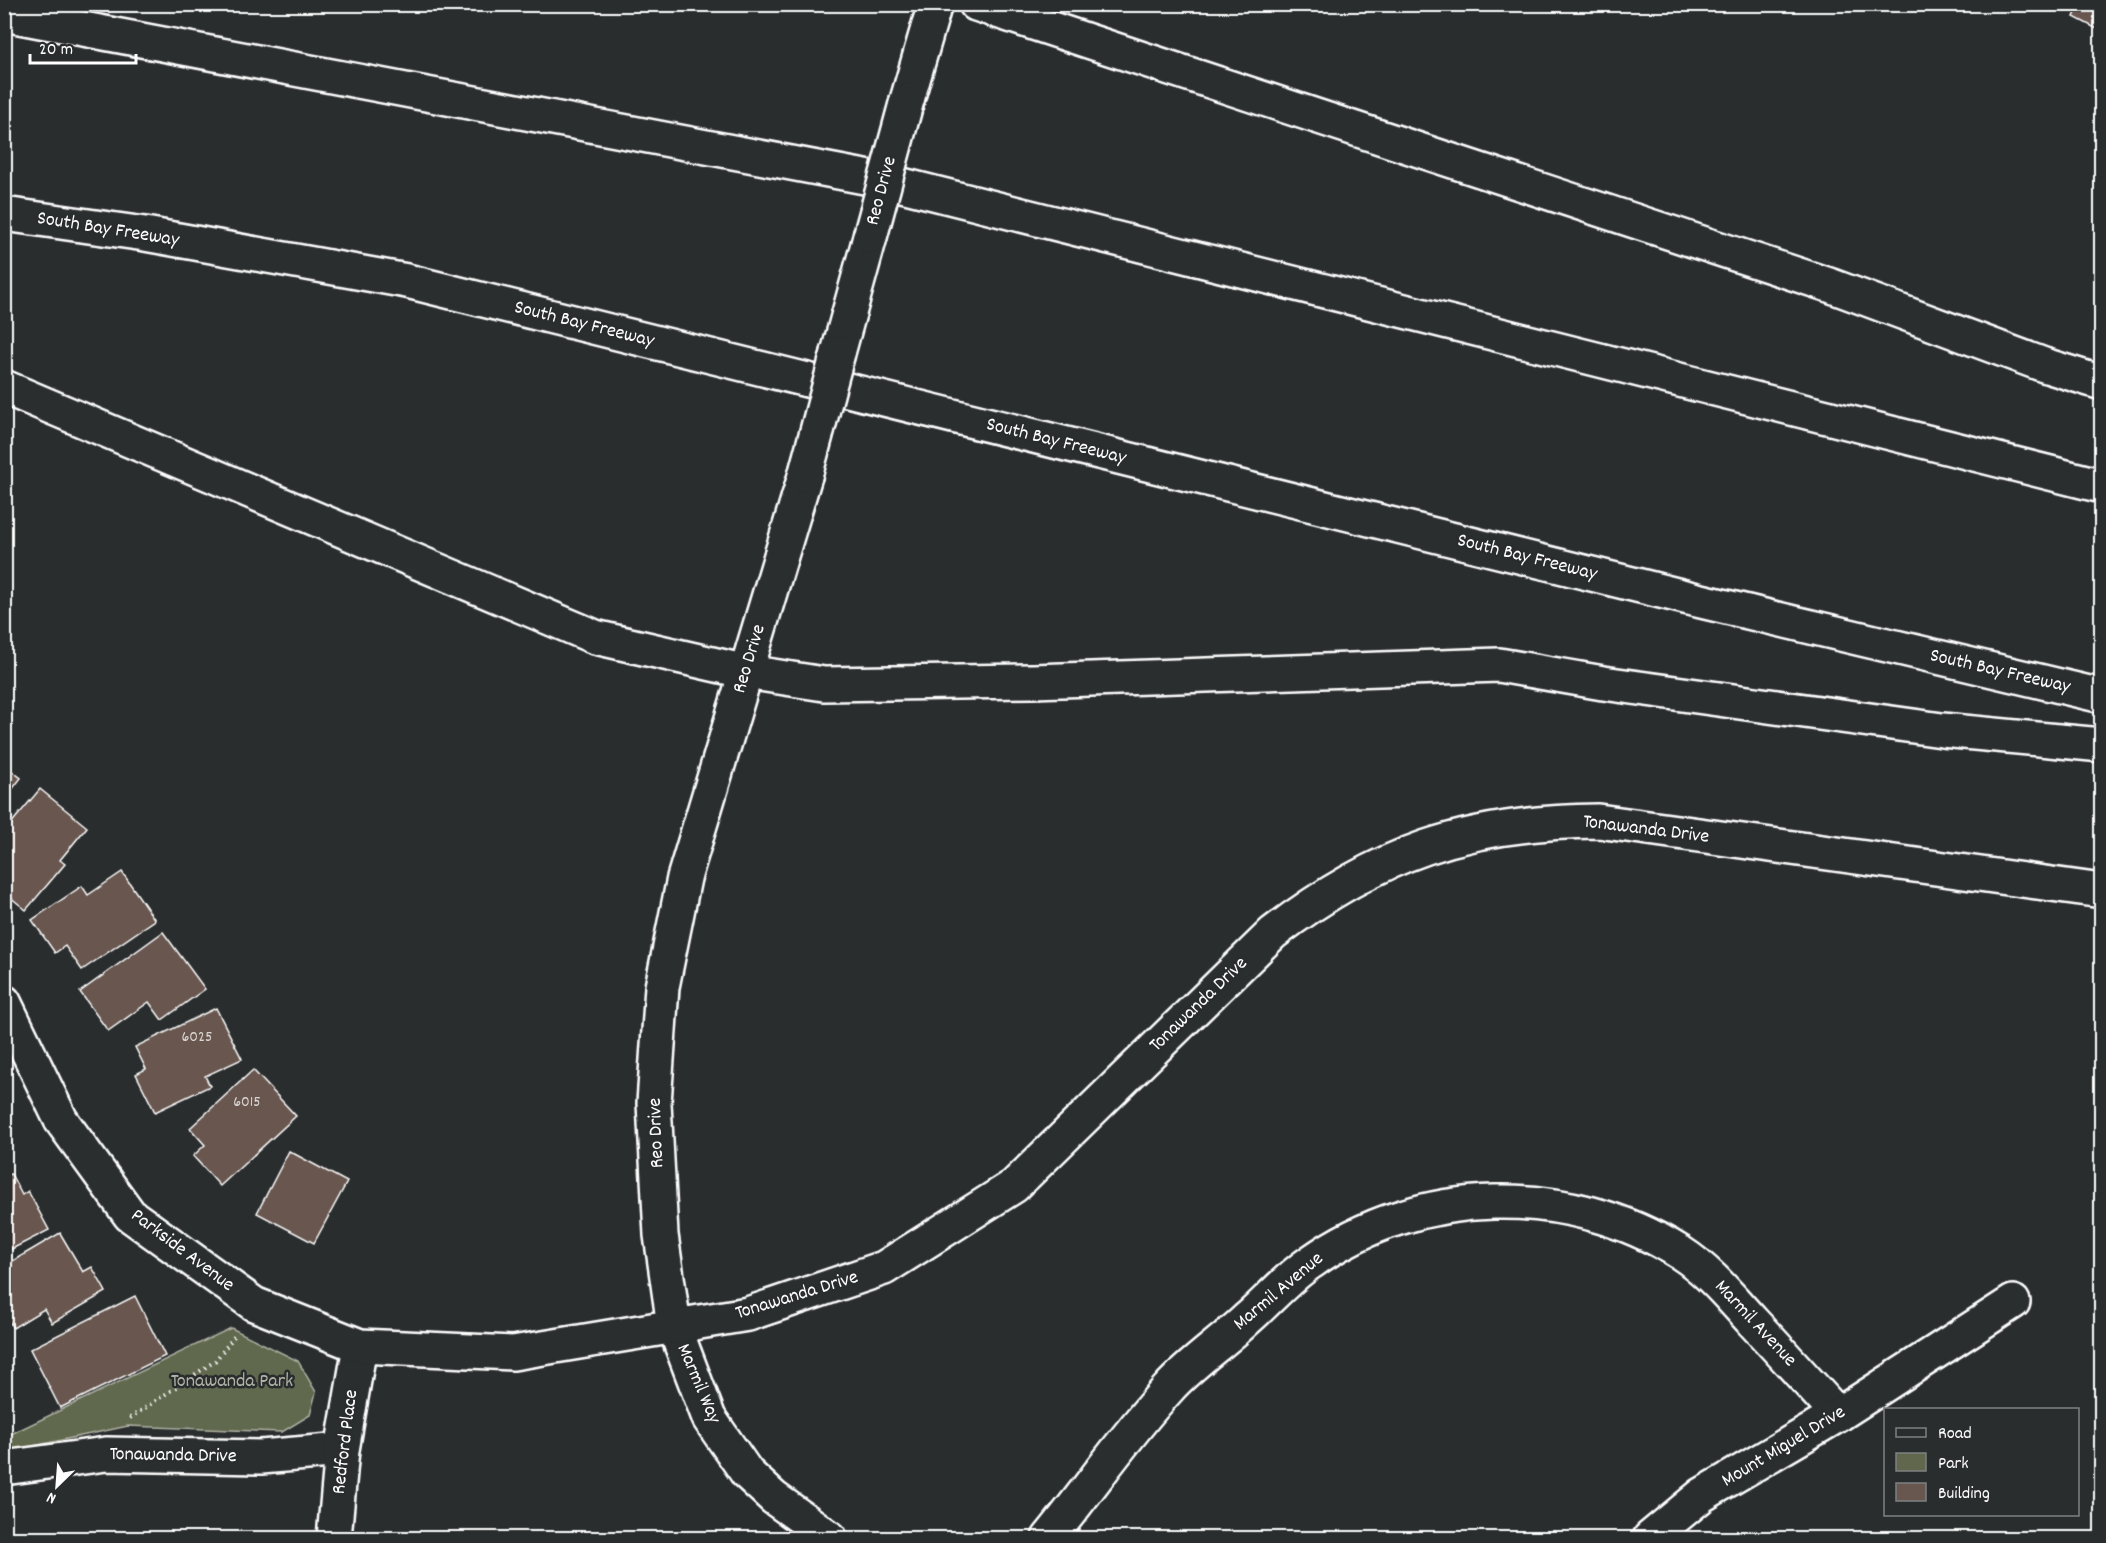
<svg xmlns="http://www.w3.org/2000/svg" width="2106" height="1543" font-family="Dekko,sans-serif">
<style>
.green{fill:#60674d;stroke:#b0b3a6;stroke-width:1.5}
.building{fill:#67574f;stroke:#fff;stroke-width:1.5}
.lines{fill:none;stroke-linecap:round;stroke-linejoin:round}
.street-casing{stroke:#fff;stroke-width:38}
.secondary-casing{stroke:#fff;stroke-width:38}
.highway-casing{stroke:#fff;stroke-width:38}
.path{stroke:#fff;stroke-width:4;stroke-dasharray:1.5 4.5;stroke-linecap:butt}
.street{stroke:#2a2d2e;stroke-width:33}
.secondary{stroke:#2a2d2e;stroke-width:33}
.highway{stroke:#2a2d2e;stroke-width:33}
.secondary-bridge-casing{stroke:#fff;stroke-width:38;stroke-linecap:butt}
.secondary-bridge{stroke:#2a2d2e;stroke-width:33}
.labels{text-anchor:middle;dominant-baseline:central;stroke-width:5;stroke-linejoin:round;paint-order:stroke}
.number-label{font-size:16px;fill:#d9d5d3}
.street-label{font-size:20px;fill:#fff;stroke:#2a2d2e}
.park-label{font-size:20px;fill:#b0b3a6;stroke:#2a2d2e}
</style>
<rect width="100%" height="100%" fill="#2a2d2e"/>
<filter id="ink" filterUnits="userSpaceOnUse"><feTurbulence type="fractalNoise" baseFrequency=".0167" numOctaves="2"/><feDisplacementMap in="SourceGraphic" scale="12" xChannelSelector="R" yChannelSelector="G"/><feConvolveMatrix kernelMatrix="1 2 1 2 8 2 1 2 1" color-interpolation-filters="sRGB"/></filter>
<g filter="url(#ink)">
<path class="green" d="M231 1328 298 1361 316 1392 310 1415 282 1432 128 1426 5 1452 4 1428 9 1435Z"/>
<g class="building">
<path d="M2080 4H2102L2101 31 2074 17Z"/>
<path d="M4 765 21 778 4 800Z"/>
<path d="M40 789 87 827 60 860 65 864 26 910 4 892V832Z"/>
<path d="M122 872 155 920 82 970 65 946 55 953 32 920 82 886 88 895Z"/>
<path d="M163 932 205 989 162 1020 149 1002 108 1031 80 992Z"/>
<path d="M216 1008 242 1059 205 1076 210 1086 155 1112 136 1074 146 1069 135 1047Z"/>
<path d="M253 1070 296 1116 220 1186 193 1156 205 1145 190 1128Z"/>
<path d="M289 1151 347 1182 314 1243 257 1213Z"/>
<path d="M11 1174 22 1195 28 1191 49 1230 4 1253V1177Z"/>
<path d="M60 1233 83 1272 92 1267 106 1292 52 1323 44 1309 13 1328 4 1313V1266Z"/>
<path d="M135 1296 165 1356 60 1408 30 1349Z"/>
</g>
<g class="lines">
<g class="street-casing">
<g id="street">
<path d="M4 1468 106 1454 261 1457 342 1450"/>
<path d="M334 1538 342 1450 360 1346"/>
<path d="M1049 1538C1089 1489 1125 1436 1168 1389 1191 1363 1222 1343 1247 1319 1269 1300 1287 1278 1311 1262 1418 1185 1569 1182 1681 1253 1709 1271 1730 1297 1753 1322 1782 1353 1810 1384 1838 1415"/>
<path d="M1650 1538 1702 1495 1838 1415 2013 1302"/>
</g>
</g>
<g class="secondary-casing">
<g id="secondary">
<path d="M907 100 935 4"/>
<path d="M838 353 870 237"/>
<path d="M805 476 684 878 662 987 654 1103 661 1235 674 1326 709 1418 747 1473 774 1498 830 1538"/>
<path d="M4 1002 61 1120 130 1215 254 1304 360 1346 513 1353 748 1314 884 1268 1014 1186 1273 933C1377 853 1467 822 1598 821L2102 891"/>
</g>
</g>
<g class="highway-casing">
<g id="highway">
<path d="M976 4 1832 286 2044 365 2102 383"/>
<path d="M4 14 886 181 2102 486"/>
<path d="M4 214 145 234 407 281 1697 600 2102 696"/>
<path d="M4 387 595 637 747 672 824 684 1033 681 1499 665 1603 683 1942 730 2102 745"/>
</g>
</g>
<path class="path" d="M130 1418 215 1361 236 1334"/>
<use href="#street" class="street"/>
<use href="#secondary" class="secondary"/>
<use href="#highway" class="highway"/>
<g class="secondary-bridge-casing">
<g id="secondary-bridge">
<path d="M870 237 907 100"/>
<path d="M805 476 838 353"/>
</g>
</g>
<use href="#secondary-bridge" class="secondary-bridge"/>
</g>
</g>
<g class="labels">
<g class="number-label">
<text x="197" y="1037">6025</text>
<text x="247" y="1102">6015</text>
</g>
<g class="street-label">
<text transform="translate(882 191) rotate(-75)">Reo Drive</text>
<text transform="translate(108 230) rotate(9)">South Bay Freeway</text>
<text transform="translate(584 325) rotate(14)">South Bay Freeway</text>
<text transform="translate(1056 442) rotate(14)">South Bay Freeway</text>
<text transform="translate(1527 558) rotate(14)">South Bay Freeway</text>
<text transform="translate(750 659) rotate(-73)">Reo Drive</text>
<text transform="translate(2000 672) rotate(13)">South Bay Freeway</text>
<text transform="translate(1646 830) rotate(7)">Tonawanda Drive</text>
<text transform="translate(1199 1005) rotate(-44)">Tonawanda Drive</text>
<text transform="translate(657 1133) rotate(-92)">Reo Drive</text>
<text transform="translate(182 1251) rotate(37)">Parkside Avenue</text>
<text transform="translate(1279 1292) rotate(-40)">Marmil Avenue</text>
<text transform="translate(797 1296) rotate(-17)">Tonawanda Drive</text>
<text transform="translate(1755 1324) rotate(47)">Marmil Avenue</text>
<text transform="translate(698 1384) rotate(67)">Marmil Way</text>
<text transform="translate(346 1442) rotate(-83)">Redford Place</text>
<text transform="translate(1784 1447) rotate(-31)">Mount Miguel Drive</text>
<text transform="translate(173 1456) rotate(1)">Tonawanda Drive</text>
</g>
<g class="park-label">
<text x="232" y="1382">Tonawanda Park</text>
</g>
</g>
<rect width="2106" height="1543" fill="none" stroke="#2a2d2e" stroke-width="24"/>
<rect x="12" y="12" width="2082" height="1519" fill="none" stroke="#fff" stroke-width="2" filter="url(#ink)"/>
<rect x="1884" y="1408" width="195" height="108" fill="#2a2d2e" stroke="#7f8182" stroke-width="1.5"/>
<rect x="1896" y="1428" width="30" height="9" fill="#2a2d2e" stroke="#7f8182" stroke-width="1.5"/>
<text x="1938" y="1438" font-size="18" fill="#ffffff">Road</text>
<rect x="1896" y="1453" width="30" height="18" fill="#60674d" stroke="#7f8182" stroke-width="1.5"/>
<text x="1938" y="1468" font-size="18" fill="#ffffff">Park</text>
<rect x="1896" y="1483" width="30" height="18" fill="#67574f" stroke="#7f8182" stroke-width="1.5"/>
<text x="1938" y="1498" font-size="18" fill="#ffffff">Building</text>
<g transform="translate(57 1486) rotate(205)" stroke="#2a2d2e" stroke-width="4.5" paint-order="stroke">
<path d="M0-4.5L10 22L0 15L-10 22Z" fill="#ffffff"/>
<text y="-9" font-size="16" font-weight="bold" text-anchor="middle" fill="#ffffff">N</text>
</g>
<path d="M30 54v9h106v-9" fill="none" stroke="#ffffff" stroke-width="3"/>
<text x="39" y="54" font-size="18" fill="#ffffff" stroke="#2a2d2e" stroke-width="4.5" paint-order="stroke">20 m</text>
</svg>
